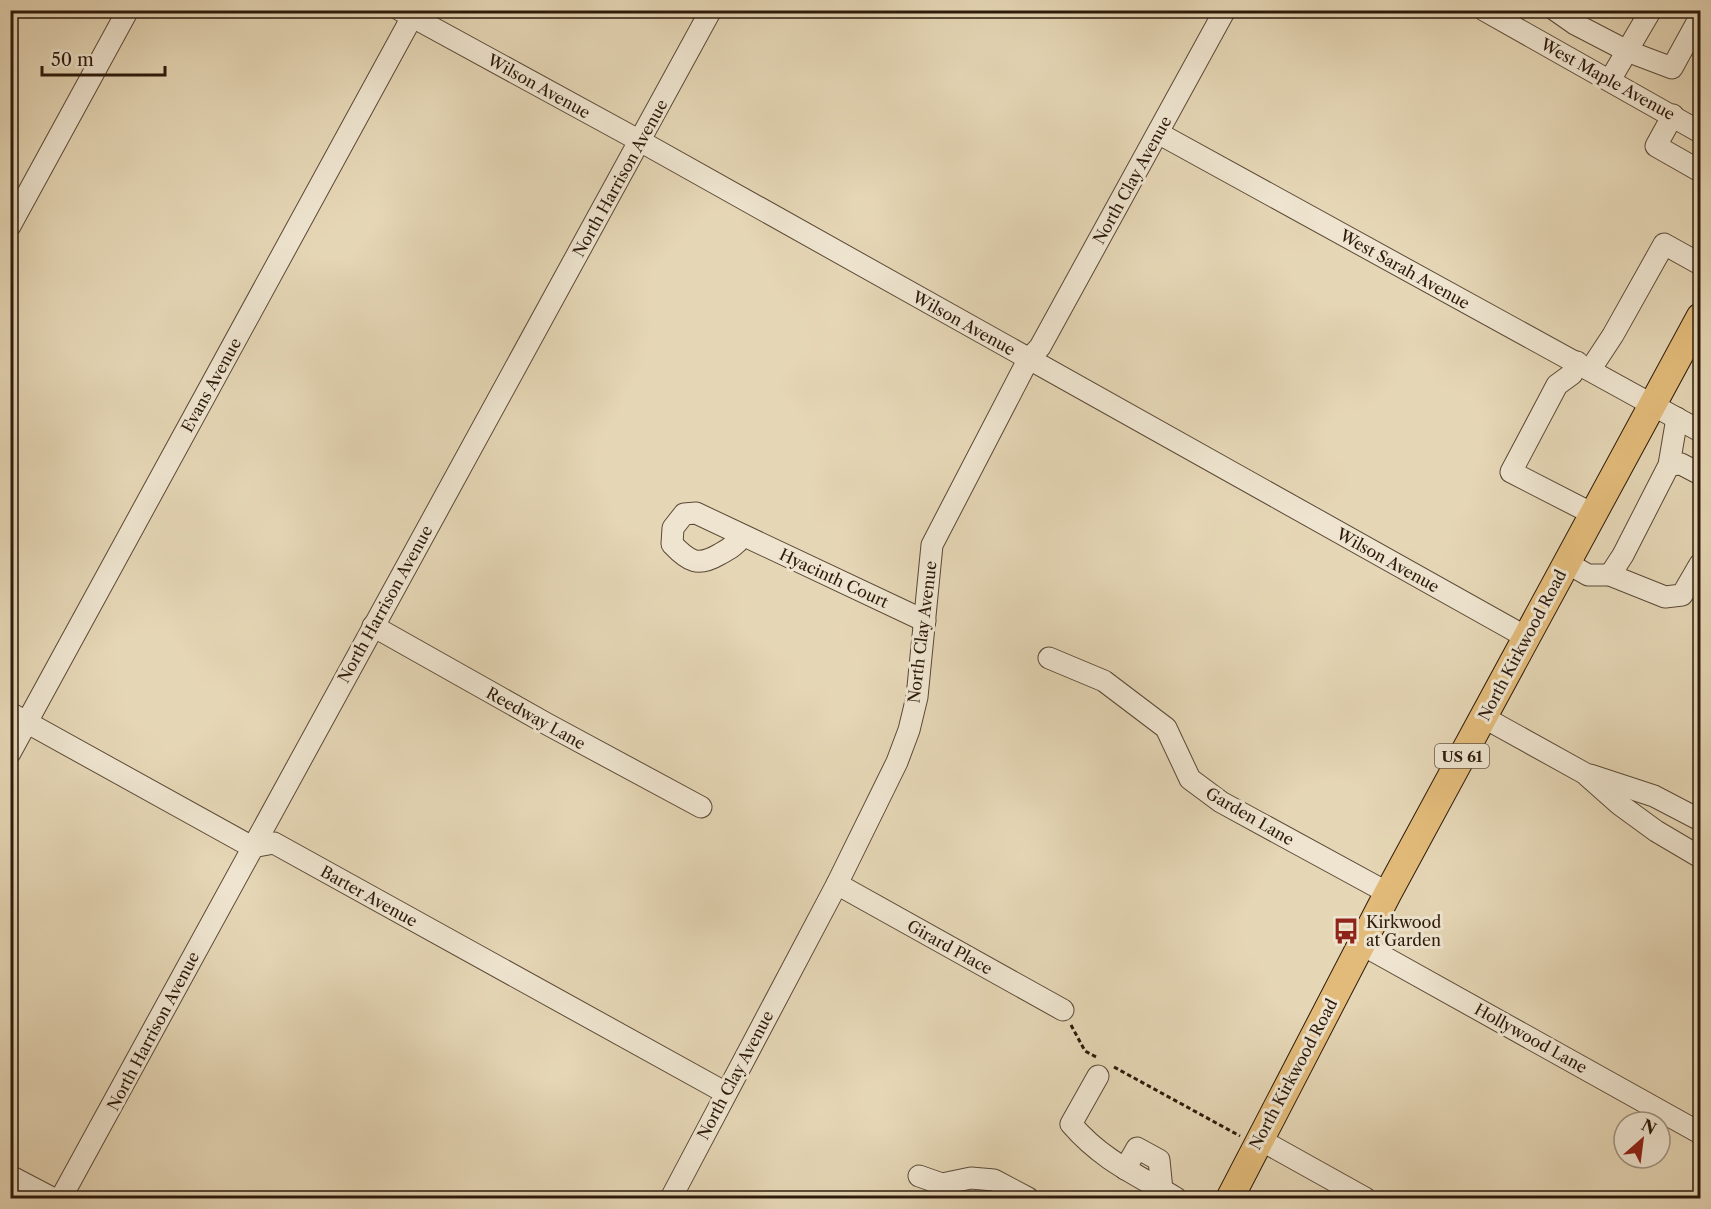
<svg xmlns="http://www.w3.org/2000/svg" width="1711" height="1209" font-family="'Libre Caslon Text',serif">
<style>
.lines{fill:none;stroke-linecap:round;stroke-linejoin:round}
.minor-casing{stroke:#5b4936;stroke-width:23}
.major-casing{stroke:#2d1a0b;stroke-width:29}
.path{stroke:#2d1a0b;stroke-width:3;stroke-dasharray:4.5 3;stroke-linecap:butt}
.minor{stroke:#eee4cf;stroke-width:21}
.major{stroke:#e2bb7a;stroke-width:27}
.labels{text-anchor:middle;dominant-baseline:central;stroke-width:6;stroke-linejoin:round;paint-order:stroke}
.shield{fill:#eee4cf;stroke:#675746;stroke-width:1.5}
.shield-label{font-size:15px;font-weight:bold;fill:#2d1a0b}
.street-label{font-size:16px;fill:#2d1a0b;stroke:#eee4cf}
.poi-label{font-size:16px;fill:#2d1a0b;stroke:#eee4cf;text-anchor:start}
</style>
<rect width="100%" height="100%" fill="#e5d6b5"/>
<filter id="stains"><feTurbulence type="fractalNoise" baseFrequency=".00333" numOctaves="4"/><feColorMatrix values="0 0 0 0 .2 0 0 0 0 .09 0 0 0 0 .02 0 0 0 .5 -.17"/></filter>
<radialGradient id="worn" r=".72"><stop offset=".6" stop-color="#630" stop-opacity="0"/><stop offset="1" stop-color="#630" stop-opacity=".3"/></radialGradient>
<g class="lines">
<g class="minor-casing">
<g id="minor">
<path d="M400 10 640 141 1526 637"/>
<path d="M1484 10 1700 132"/>
<path d="M1555 10 1575 24 1627 51 1672 68 1700 17"/>
<path d="M1610 80 1651 10"/>
<path d="M1673 115 1656 146 1700 171"/>
<path d="M1158 133 1700 431"/>
<path d="M10 226 128 10"/>
<path d="M1577 362 1572 374 1557 385 1511 472 1593 514"/>
<path d="M1590 370 1613 335 1664 244 1700 264"/>
<path d="M1669 465 1681 464 1700 474"/>
<path d="M742 537C736 545 729 549 720 554 698 567 689 562 672 544L673 528 684 514 696 513 925 621"/>
<path d="M1567 563 1588 575H1610L1665 597 1682 595 1700 564"/>
<path d="M1610 575 1623 555 1669 465 1677 418"/>
<path d="M373 626 547 724 701 807"/>
<path d="M1049 658 1104 681 1166 728 1190 779 1221 802 1388 893"/>
<path d="M10 713 252 847 274 843 726 1093"/>
<path d="M1483 717 1584 773 1619 804 1656 831 1700 857"/>
<path d="M10 753 412 17"/>
<path d="M1590 775 1654 796 1700 820"/>
<path d="M837 884 1063 1010"/>
<path d="M1361 944 1700 1133"/>
<path d="M1098 1076 1071 1124C1103 1161 1136 1174 1176 1198"/>
<path d="M1259 1139 1365 1198"/>
<path d="M1125 1169 1137 1148 1159 1160 1162 1190"/>
<path d="M10 1176 52 1198"/>
<path d="M919 1176 942 1184 971 1178 994 1180 1028 1198"/>
<path d="M61 1198 711 10"/>
<path d="M671 1198 837 884 897 762 909 730 917 697 932 545 1028 360 1040 347 1225 10"/>
</g>
</g>
<g class="major-casing">
<path id="major" d="M1230 1198 1388 893 1700 317"/>
</g>
<g class="path">
<path d="M1071 1025 1085 1051 1098 1058"/>
<path d="M1114 1067 1240 1136"/>
</g>
<use href="#minor" class="minor"/>
<use href="#major" class="major"/>
</g>
<defs>
<g id="bus-bare" transform="scale(2.07)"><path d="M-5-6H5V4H4V6H2V4H-2V6H-4V4H-5ZM-3.5-4V0h7V-4ZM-3.5 1.2v1.5H-2V1.2ZM2 1.2v1.5H3.5V1.2Z" fill="#8f2418" stroke="#eee4cf" stroke-width="2.5" paint-order="stroke"/></g>
</defs>
<g fill-rule="evenodd">
<use href="#bus-bare" x="1346" y="931"/>
</g>
<g class="labels">
<rect class="shield" x="1435" y="744" width="54" height="24" rx="4.5"/>
<g class="shield-label">
<text x="1462" y="756">US 61</text>
</g>
<g class="street-label">
<text transform="translate(1608 79) rotate(29)">West Maple Avenue</text>
<text transform="translate(539 86) rotate(29)">Wilson Avenue</text>
<text transform="translate(620 178) rotate(-61)">North Harrison Avenue</text>
<text transform="translate(1132 180) rotate(-61)">North Clay Avenue</text>
<text transform="translate(1405 269) rotate(29)">West Sarah Avenue</text>
<text transform="translate(964 323) rotate(29)">Wilson Avenue</text>
<text transform="translate(211 385) rotate(-61)">Evans Avenue</text>
<text transform="translate(1388 560) rotate(29)">Wilson Avenue</text>
<text transform="translate(834 578) rotate(25)">Hyacinth Court</text>
<text transform="translate(385 604) rotate(-61)">North Harrison Avenue</text>
<text transform="translate(922 632) rotate(-83)">North Clay Avenue</text>
<text transform="translate(1522 645) rotate(-62)">North Kirkwood Road</text>
<text transform="translate(536 718) rotate(29)">Reedway Lane</text>
<text transform="translate(1250 816) rotate(30)">Garden Lane</text>
<text transform="translate(369 896) rotate(29)">Barter Avenue</text>
<text transform="translate(950 947) rotate(29)">Girard Place</text>
<text transform="translate(153 1031) rotate(-62)">North Harrison Avenue</text>
<text transform="translate(1531 1038) rotate(29)">Hollywood Lane</text>
<text transform="translate(1293 1074) rotate(-62)">North Kirkwood Road</text>
<text transform="translate(735 1075) rotate(-62)">North Clay Avenue</text>
</g>
<g class="poi-label">
<text x="1366" y="922">Kirkwood<tspan x="1366" dy="18">at Garden</tspan></text>
</g>
</g>
<rect width="1711" height="1209" fill="none" stroke="#e5d6b5" stroke-width="36"/>
<rect x="12" y="12" width="1687" height="1185" fill="none" stroke="#2d1a0b" stroke-width="3"/>
<rect x="18" y="18" width="1675" height="1173" fill="none" stroke="#2d1a0b" stroke-width="1.5"/>
<g transform="translate(1642 1140) rotate(28)"><circle r="28" fill="#eee4cf" stroke="#a19381" stroke-width="1.5"/>
<path d="M0-4.5L10 22L0 15L-10 22Z" fill="#8f2418"/>
<text y="-9" font-size="16" font-weight="bold" text-anchor="middle" fill="#2d1a0b">N</text>
</g>
<path d="M42 66v9h123v-9" fill="none" stroke="#2d1a0b" stroke-width="3"/>
<text x="51" y="66" font-size="18" fill="#2d1a0b" stroke="#eee4cf" stroke-width="4.5" paint-order="stroke">50 m</text>
<rect width="100%" height="100%" filter="url(#stains)"/>
<rect width="100%" height="100%" fill="url(#worn)"/>
</svg>
